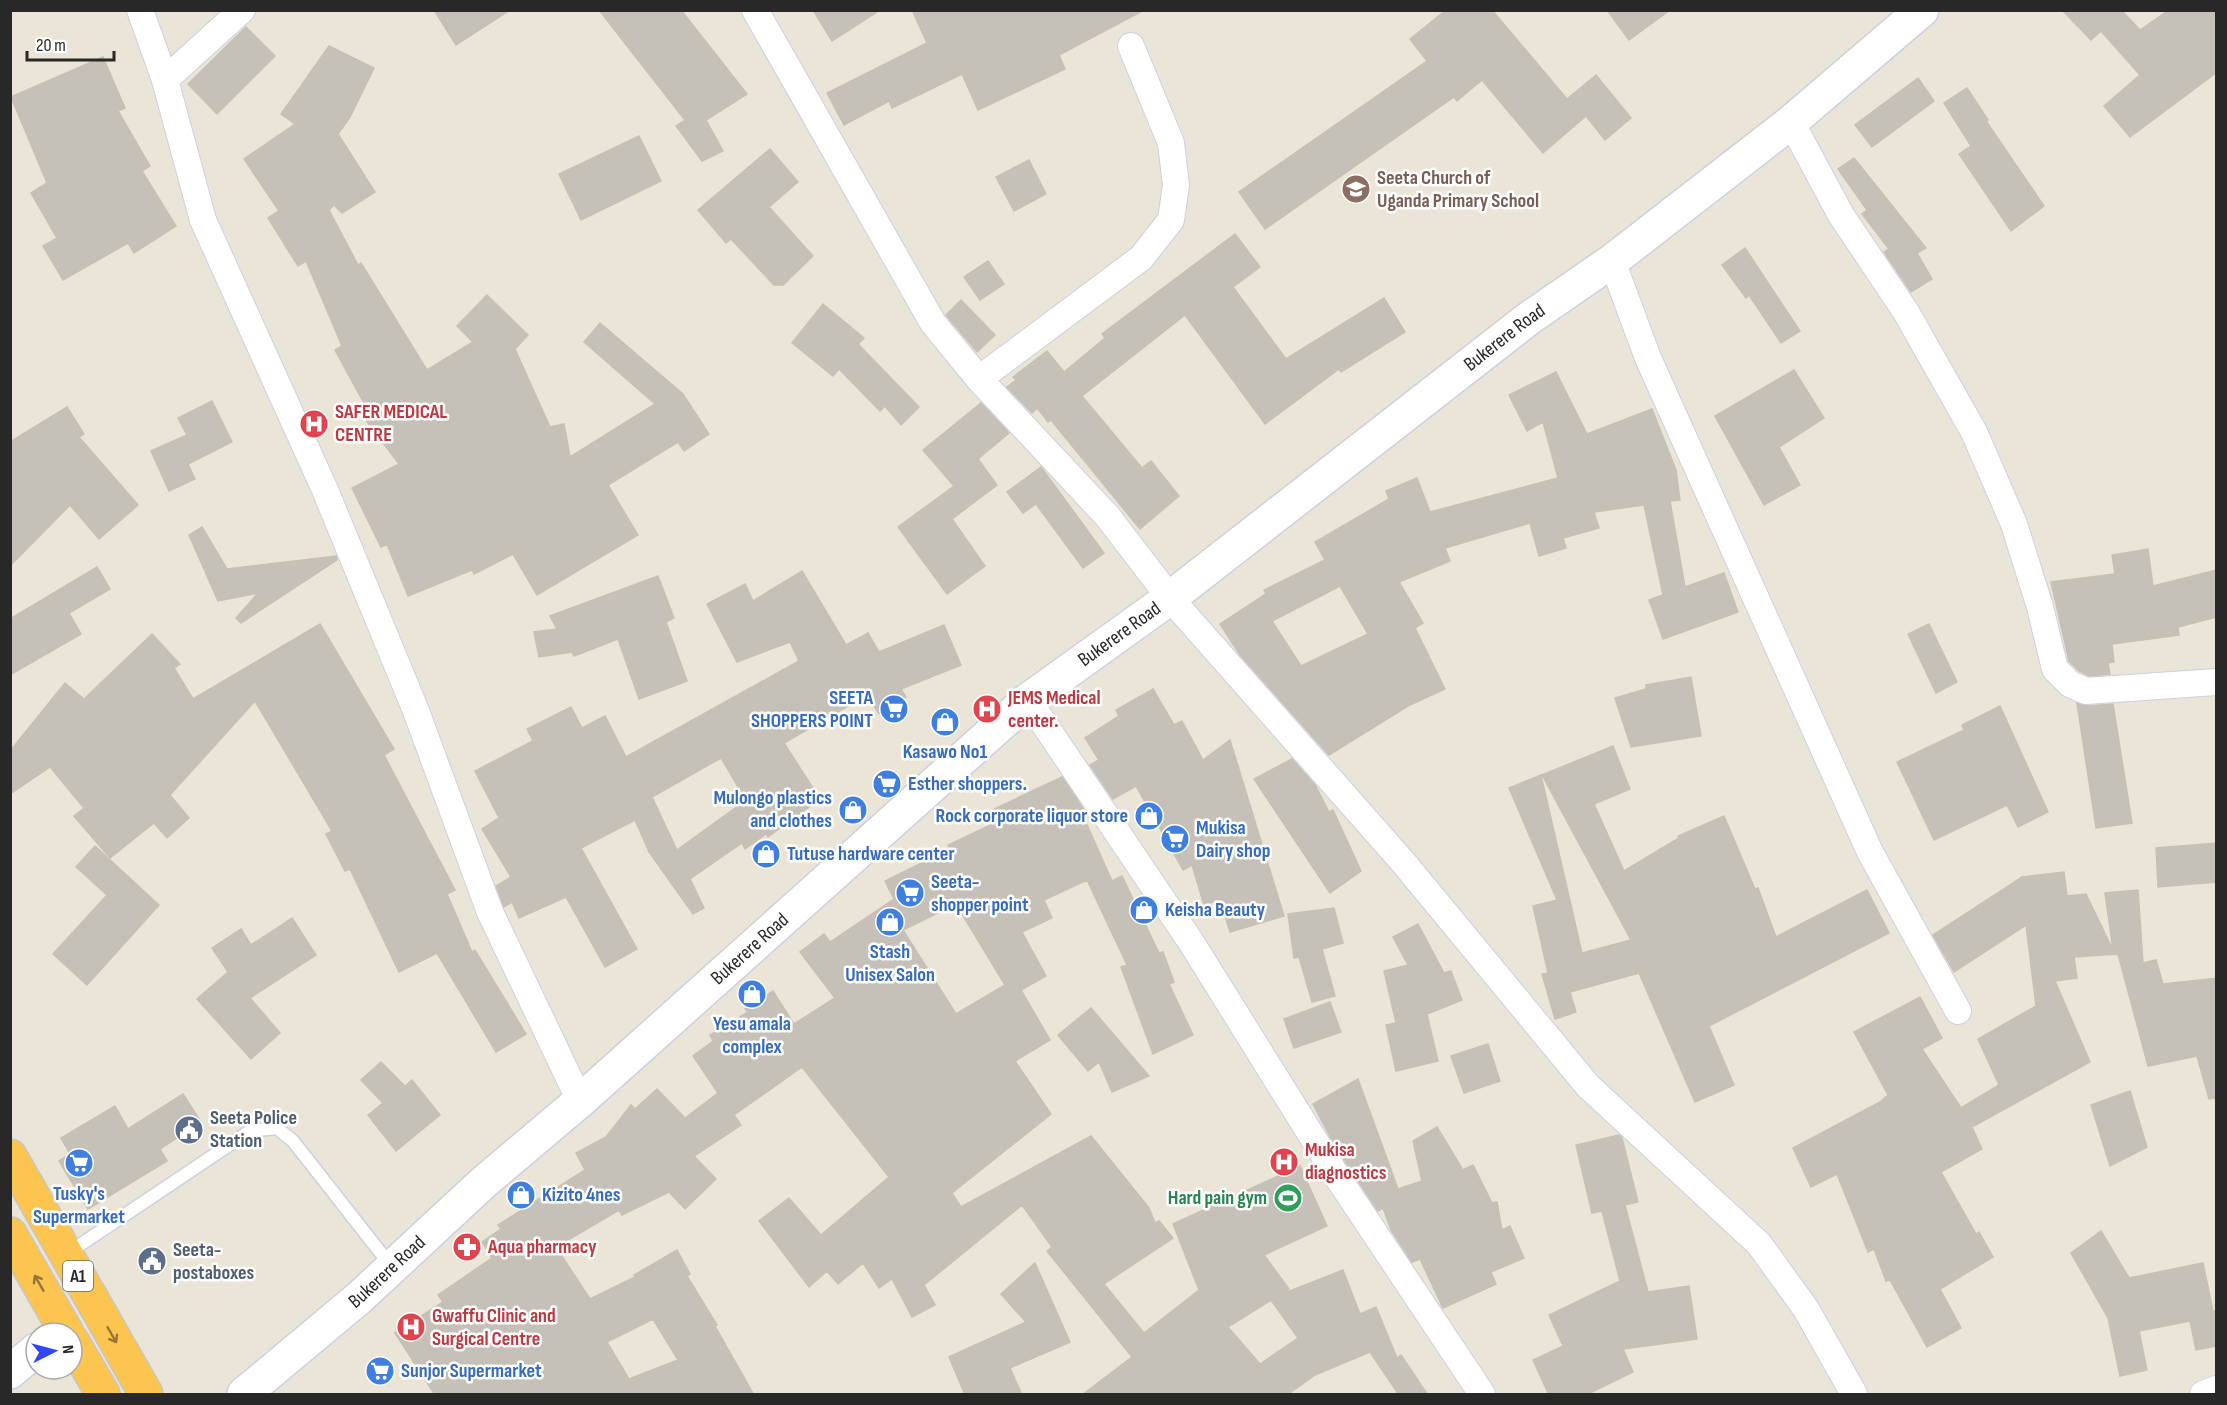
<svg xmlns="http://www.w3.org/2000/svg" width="2227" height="1405" font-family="'Sofia Sans Condensed',sans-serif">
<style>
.building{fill:#c6c1b8;stroke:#c6c1b2;stroke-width:1.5;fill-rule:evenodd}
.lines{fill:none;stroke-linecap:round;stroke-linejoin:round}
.service-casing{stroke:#cdcfe2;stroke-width:15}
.minor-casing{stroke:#cdcfe2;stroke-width:28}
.secondary-casing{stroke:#cdcfe2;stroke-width:36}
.trunk-casing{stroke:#c7c7c7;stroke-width:36}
.service{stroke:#fff;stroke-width:12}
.minor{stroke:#fff;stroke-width:26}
.secondary{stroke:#fff;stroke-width:33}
.trunk{stroke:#fcc550;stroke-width:33}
.oneway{stroke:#92763c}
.labels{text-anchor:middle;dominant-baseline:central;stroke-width:5;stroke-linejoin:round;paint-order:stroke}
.shield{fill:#fff;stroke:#686868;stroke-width:1.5}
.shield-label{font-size:18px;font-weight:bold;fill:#282828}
.education-label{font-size:20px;font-weight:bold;fill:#785e54;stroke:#fff;text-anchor:start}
.street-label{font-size:20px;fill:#282828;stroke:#fff}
.health-label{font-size:20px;font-weight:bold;fill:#be3a42;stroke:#fff;text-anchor:start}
.shop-label{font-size:20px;font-weight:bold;fill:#366cbe;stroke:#fff;text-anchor:start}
.service-label{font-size:20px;font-weight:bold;fill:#4e5e75;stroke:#fff;text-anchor:start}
.leisure-label{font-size:20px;font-weight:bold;fill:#27864d;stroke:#fff;text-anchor:end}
</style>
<rect width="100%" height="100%" fill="#ebe5d8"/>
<g class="building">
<path d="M434 10H510L456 45Z"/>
<path d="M599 10H681L747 94 706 120 723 151 702 161 676 126 685 120Z"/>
<path d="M813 10H880L832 41Z"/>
<path d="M912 10H1144L1059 55 1065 69 978 110 962 74 892 108 889 101 844 125 827 93 927 43Z"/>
<path d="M1446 10H1492L1567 99 1596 75 1631 118 1605 140 1586 116 1543 153 1482 80 1457 101 1454 97 1265 229 1239 192 1427 61 1410 39Z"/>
<path d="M1607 10H1670L1629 40Z"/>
<path d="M2169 10H2217V72L2130 137 2104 106 2140 75 2101 31 2091 40 2063 11H2122L2140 30Z"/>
<path d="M246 27 275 56 217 114 188 84Z"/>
<path d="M329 46 374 68 350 117 338 134 375 192 342 213 334 205 329 210 358 265 361 263 427 370 473 342 457 326 487 295 528 335 515 349 550 427 564 424 570 457 655 404 584 342 600 323 683 394 709 434 684 451 678 442 608 485 638 535 537 595 513 554 474 574 472 570 408 596 387 544 381 547 352 488 399 464 360 412 366 407 335 350 342 346 306 261 298 266 268 218 279 211 244 159 295 124 281 114Z"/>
<path d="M103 57 125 108 118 111 150 166 142 171 176 226 134 253 128 243 63 280 43 246 57 238 31 193 47 183 11 97Z"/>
<path d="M1918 78 1934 101 1872 147 1855 125Z"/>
<path d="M1967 88 1988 120 1986 121 2044 206 2011 231 1959 154 1971 146 1944 103Z"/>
<path d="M639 136 661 181 581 220 559 174Z"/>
<path d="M770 149 798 182 769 207 813 256 783 285H774L731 239 726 243 698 210Z"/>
<path d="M1854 158 1926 248 1917 253 1932 279 1911 292 1884 252 1889 249 1862 214 1867 210 1838 169Z"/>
<path d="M1029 160 1046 194 1014 211 996 177Z"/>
<path d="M1235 234 1260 267 1233 287 1286 359 1384 298 1405 332 1341 372 1339 369 1265 424 1185 315 1082 396 1142 468 1151 461 1179 496 1140 529 1051 420 1048 422 1037 408 1032 413 1007 387 1016 380 1013 377 1047 351 1064 372 1105 338 1102 334Z"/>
<path d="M1745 248 1800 331 1781 343 1749 295 1746 298 1722 265Z"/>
<path d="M988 261 1004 284 980 300 964 277Z"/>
<path d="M961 300 995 335 977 352 946 315Z"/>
<path d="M823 304 864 338 858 344 919 407 901 425 885 406 880 411 839 369 833 376 792 343Z"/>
<path d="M1794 370 1824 418 1779 447 1800 485 1764 505 1715 416Z"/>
<path d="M1556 372 1587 434 1652 409 1676 470 1680 500 1670 501 1685 587 1724 573 1738 612 1663 639 1649 600 1663 595 1644 505 1594 512 1599 528 1563 538 1566 548 1539 556 1530 523 1445 548 1450 561 1399 582 1423 623 1415 628 1445 689 1408 706 1329 755 1240 655 1220 624 1266 594 1264 590 1325 560 1315 542 1389 499 1386 491 1417 478 1430 512 1558 478 1543 422 1527 431 1509 395ZM1340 586 1368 634 1301 666 1272 621Z"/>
<path d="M212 401 232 442 188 464 195 479 169 491 151 451 187 435 178 418Z"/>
<path d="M981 403 1009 433 978 459 997 485 952 519 985 566 947 594 898 527 954 486 923 450Z"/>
<path d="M67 407 84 434 79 437 138 505 99 539 70 505 10 566V442Z"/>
<path d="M1041 467 1104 553 1083 568 1036 504 1023 513 1007 492Z"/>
<path d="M202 527 227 569 336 556 337 560 241 623 236 618 258 593 218 601 189 535Z"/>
<path d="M2148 549 2153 586 2217 570V617L2178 627 2179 635 2112 644 2114 662 2108 663 2110 674 2089 676 2079 671 2069 661 2051 582 2115 574 2112 555Z"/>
<path d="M97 567 110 589 69 613 81 634 10 675V619Z"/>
<path d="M802 571 846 645 868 633 879 652 944 625 961 665 901 689 906 697 879 714 867 695 784 743 820 799 768 837 766 834 745 849 742 843 690 879 704 908 693 914 649 852 635 820 581 848 637 949 605 967 566 897 519 918 512 902 504 907 496 886 511 877 482 829 499 818 475 771 533 741 527 729 571 707 582 728 605 716 626 757 799 661 790 642 737 662 707 604 745 584 753 601ZM721 758 746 800 677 850 652 797Z"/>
<path d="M658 576 674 618 666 622 687 681 639 699 618 639 574 656 572 652 539 657 534 632 557 629 550 616Z"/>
<path d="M320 624 394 749 384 755 455 890 447 894 472 952 475 950 526 1034 496 1052 437 953 399 972 350 869 345 871 326 834 332 831 255 701 170 795 189 818 167 838 154 823 110 858 74 816 84 808 50 767 10 794V751L65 683 84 699 152 634 180 664 174 668 193 699Z"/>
<path d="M1929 624 1957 682 1936 693 1908 634Z"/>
<path d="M1691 677 1701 736 1631 747 1615 698 1646 689V685Z"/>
<path d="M1153 689 1174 725 1182 721 1203 760 1230 740 1284 916 1230 932 1220 900 1204 905 1192 865 1183 870 1136 786 1113 799 1090 765 1099 760 1085 738 1119 716 1116 710Z"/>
<path d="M2077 703 2087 706 2113 704 2132 823 2096 828Z"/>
<path d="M2000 706 2048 812 2018 827 2007 805 1934 840 1897 762 1964 730 1962 725Z"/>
<path d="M1613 746 1630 789 1594 804 1624 871 1679 838 1678 836 1724 816 1755 889 1758 888 1776 937 1867 890 1889 933 1709 1026 1734 1085 1695 1102 1639 973 1570 992 1576 1012 1555 1019 1542 974 1548 973 1533 906 1557 900 1509 788 1541 775 1582 953 1631 940 1542 775Z"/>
<path d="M1292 759 1315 785 1329 812 1333 810 1361 871 1330 893 1254 779Z"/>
<path d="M1062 777 1088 816 1084 818 1112 881 1122 876 1159 953 1163 952 1174 982 1169 984 1193 1035 1153 1054 1121 967 1127 965 1087 880 1044 900 1052 918 1022 932 1046 976 1021 990 1050 1040 1015 1061 1051 1114 952 1193 961 1207 1091 1136 1149 1208 1155 1223 1159 1221 1173 1238 1104 1284 1144 1333 1199 1290 1173 1224 1300 1166 1327 1226 1264 1255 1289 1289 1277 1296 1343 1270 1360 1314 1376 1307 1397 1358 1401 1355 1428 1395H1399L1370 1352 1315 1375 1287 1395H1082L1132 1357 1047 1251 1052 1247 1022 1205 924 1285 935 1305 912 1317 892 1279 879 1288 863 1263 838 1284 827 1271 809 1287 759 1221 789 1198 821 1235 889 1177 802 1067 734 1115 741 1125 694 1156 716 1179 685 1209 669 1192 622 1215 619 1210 556 1247 590 1299 635 1277 634 1275 677 1250 690 1274 687 1276 717 1325 715 1326 754 1395H435L395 1333 443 1302 438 1295 492 1258 482 1242 501 1229 498 1225 585 1170 576 1153 606 1137 631 1105 635 1109 657 1089 685 1118 718 1093 693 1056 713 1041 710 1035 748 1012 745 1009 773 991 794 1024 835 998 800 952 824 934 830 942 894 899 885 881 950 849 948 845 997 822 992 810ZM956 904 1005 985 956 1014 903 930ZM1271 1300 1298 1338 1260 1364 1228 1327ZM653 1319 678 1360 629 1379 607 1342Z"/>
<path d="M2217 843V882L2158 887 2156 848Z"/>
<path d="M95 846 159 905 87 985 53 954 107 895 76 867Z"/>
<path d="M2064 872 2067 896 2086 894 2113 950 2105 893 2138 890 2143 963 2156 960 2163 984 2217 978V1098L2209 1099 2197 1056 2148 1066 2118 954 2074 957 2077 978 2055 981 2090 1062 1972 1127 1982 1149 1941 1172 1976 1234 1979 1232 1993 1257 1940 1289 1961 1328 1927 1347 1890 1280 1886 1281 1874 1249 1868 1252 1837 1174 1811 1187 1793 1148 1880 1102 1888 1095 1854 1032 1920 997 1942 1038 1922 1049 1961 1108 1999 1085 1978 1039 2036 1006 2026 925 1954 972 1933 935 2022 877Z"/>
<path d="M1334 908 1343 943 1322 949 1335 996 1312 1002 1299 957 1294 958 1288 914Z"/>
<path d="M292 918 316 955 250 998 280 1033 251 1059 197 999 228 972 212 948 241 929 251 945Z"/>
<path d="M1418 924 1444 973 1451 971 1462 1000 1427 1014 1438 1061 1396 1071 1386 1025 1396 1023 1384 971 1408 965 1393 937Z"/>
<path d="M1330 1002 1341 1032 1294 1048 1284 1019Z"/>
<path d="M1091 1008 1149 1076 1112 1092 1099 1062 1088 1071 1058 1035Z"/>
<path d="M1488 1044 1500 1081 1464 1093 1451 1056Z"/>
<path d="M381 1062 405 1086 412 1080 440 1115 396 1151 368 1115 383 1103 361 1080Z"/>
<path d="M1358 1079 1398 1189 1422 1181 1413 1141 1437 1127 1463 1170 1473 1165 1492 1203 1497 1202 1502 1230 1510 1226 1524 1258 1491 1272 1496 1284 1443 1308 1420 1259 1412 1262 1391 1230 1383 1208 1378 1211 1335 1146 1313 1104Z"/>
<path d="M2130 1091 2147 1147 2110 1166 2091 1105Z"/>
<path d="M183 1094 201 1122 160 1149 167 1161 88 1209 59 1161 70 1154 61 1138 115 1106 128 1129Z"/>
<path d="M1619 1135 1622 1138 1638 1202 1625 1205 1648 1292 1689 1286 1697 1339 1623 1349 1633 1372 1586 1395H1549L1533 1360 1563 1346 1549 1315 1620 1281 1602 1211 1592 1213 1576 1145Z"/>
<path d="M2101 1231 2129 1278 2203 1263 2213 1311H2217V1346L2196 1350 2190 1321 2139 1331 2147 1370 2120 1376 2108 1318 2071 1253Z"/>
<path d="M1035 1263 1070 1342 1010 1368 1022 1395H965L949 1357 1026 1322 1001 1294Z"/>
</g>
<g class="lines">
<g class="service-casing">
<path id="service" d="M68 1253 250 1131 277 1128 293 1141 391 1266"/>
</g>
<g class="minor-casing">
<g id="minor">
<path d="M140 10 165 80 203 220 325 490 416 711 490 912 580 1101"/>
<path d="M755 10 933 323 979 379 1108 517 1170 598 1403 862 1588 1086 1759 1244 1806 1309 1854 1394"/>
<path d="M165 80 242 10"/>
<path d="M1791 122 1841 215 1906 312 1974 432 2014 524 2040 607 2055 669 2070 684 2086 691 2216 682"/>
<path d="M1612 261 1648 358 1870 852 1958 1011"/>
<path d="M979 379 1141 258 1171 220 1176 185 1171 143 1131 46"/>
<path d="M1028 700 1191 942 1338 1178 1482 1394"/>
<path d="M2203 1394 2216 1389"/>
</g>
</g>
<g class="secondary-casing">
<g id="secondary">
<path d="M10 1372 36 1350"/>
<path id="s1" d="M244 1394 359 1298 484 1182 580 1101 1028 700 1170 598 1528 319 1612 261 1791 122 1922 10"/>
</g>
</g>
<g class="trunk-casing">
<g id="trunk">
<path d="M10 1156 146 1394"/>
<path d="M10 1234 67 1333"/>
<path d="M72 1341 103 1394"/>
</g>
</g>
<use href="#service" class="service"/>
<use href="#minor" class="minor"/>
<use href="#secondary" class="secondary"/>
<use href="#trunk" class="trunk"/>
</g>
<defs><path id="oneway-shaft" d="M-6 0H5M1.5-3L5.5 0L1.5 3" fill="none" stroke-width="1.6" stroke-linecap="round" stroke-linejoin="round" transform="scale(1.5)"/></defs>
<g class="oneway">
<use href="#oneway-shaft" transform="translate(39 1283) rotate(-120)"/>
<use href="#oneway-shaft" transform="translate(112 1335) rotate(60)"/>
</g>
<defs>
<g id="school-disc" transform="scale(1.5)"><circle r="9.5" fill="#8d6e63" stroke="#fff"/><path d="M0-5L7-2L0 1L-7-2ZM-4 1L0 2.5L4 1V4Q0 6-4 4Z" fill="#fff"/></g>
<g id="hospital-disc" transform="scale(1.5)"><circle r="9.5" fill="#e0444e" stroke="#fff"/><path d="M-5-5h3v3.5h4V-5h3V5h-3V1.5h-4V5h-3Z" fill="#fff"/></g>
<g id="supermarket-disc" transform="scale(1.5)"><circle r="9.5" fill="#3f7fe0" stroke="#fff"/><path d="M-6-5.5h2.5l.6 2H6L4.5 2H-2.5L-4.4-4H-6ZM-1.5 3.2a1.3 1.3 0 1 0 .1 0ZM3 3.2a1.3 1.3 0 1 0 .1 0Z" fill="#fff"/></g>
<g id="shop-disc" transform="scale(1.5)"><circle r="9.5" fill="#3f7fe0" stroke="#fff"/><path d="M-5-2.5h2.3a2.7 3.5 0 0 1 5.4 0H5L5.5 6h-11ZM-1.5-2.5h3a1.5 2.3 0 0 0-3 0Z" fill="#fff"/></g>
<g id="civic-disc" transform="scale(1.5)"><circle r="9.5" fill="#5c6f8a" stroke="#fff"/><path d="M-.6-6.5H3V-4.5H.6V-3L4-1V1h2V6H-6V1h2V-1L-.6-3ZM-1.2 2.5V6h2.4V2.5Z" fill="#fff"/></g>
<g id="stadium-disc" transform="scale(1.5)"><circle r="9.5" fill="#2e9e5b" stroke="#fff"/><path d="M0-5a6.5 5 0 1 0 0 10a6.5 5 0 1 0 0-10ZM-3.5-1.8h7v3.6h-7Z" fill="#fff"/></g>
<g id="pharmacy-disc" transform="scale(1.5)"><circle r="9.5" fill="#e0444e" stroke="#fff"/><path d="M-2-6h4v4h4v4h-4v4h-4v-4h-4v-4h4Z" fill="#fff"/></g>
</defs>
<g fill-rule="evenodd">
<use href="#school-disc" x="1356" y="189"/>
<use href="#hospital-disc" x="314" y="424"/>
<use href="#supermarket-disc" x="894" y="709"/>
<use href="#hospital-disc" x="987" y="709"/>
<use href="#shop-disc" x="945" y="722"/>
<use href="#supermarket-disc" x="887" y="784"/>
<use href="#shop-disc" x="853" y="810"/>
<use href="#shop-disc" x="1149" y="816"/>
<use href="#supermarket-disc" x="1175" y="839"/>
<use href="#shop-disc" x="766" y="854"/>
<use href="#supermarket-disc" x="910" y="893"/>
<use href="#shop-disc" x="1144" y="910"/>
<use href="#shop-disc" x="890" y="922"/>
<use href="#shop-disc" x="752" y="994"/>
<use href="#civic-disc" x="189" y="1130"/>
<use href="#hospital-disc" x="1284" y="1162"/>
<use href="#supermarket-disc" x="79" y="1163"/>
<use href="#shop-disc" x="521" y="1195"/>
<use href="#stadium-disc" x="1288" y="1198"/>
<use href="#pharmacy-disc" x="467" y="1247"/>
<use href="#civic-disc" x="152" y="1261"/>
<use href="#hospital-disc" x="411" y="1327"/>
<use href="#supermarket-disc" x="380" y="1371"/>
</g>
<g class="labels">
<rect class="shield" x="63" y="1261" width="30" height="30" rx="4.5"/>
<g class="shield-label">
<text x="78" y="1276">A1</text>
</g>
<g class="education-label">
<text x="1377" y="178">Seeta Church of<tspan x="1377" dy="23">Uganda Primary School</tspan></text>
</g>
<g class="street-label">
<text stroke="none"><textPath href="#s1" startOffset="1646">Bukerere Road</textPath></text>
<text stroke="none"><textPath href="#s1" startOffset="1160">Bukerere Road</textPath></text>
<text stroke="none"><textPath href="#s1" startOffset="674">Bukerere Road</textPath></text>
<text stroke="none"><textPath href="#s1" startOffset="188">Bukerere Road</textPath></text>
</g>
<g class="health-label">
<text x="335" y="412">SAFER MEDICAL<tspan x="335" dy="23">CENTRE</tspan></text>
<text x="1008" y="698">JEMS Medical<tspan x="1008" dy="23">center.</tspan></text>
<text x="1305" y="1150">Mukisa<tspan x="1305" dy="23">diagnostics</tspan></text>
<text x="488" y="1247">Aqua pharmacy</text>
<text x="432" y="1316">Gwaffu Clinic and<tspan x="432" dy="23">Surgical Centre</tspan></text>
</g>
<g class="shop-label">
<text x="873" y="698" text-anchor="end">SEETA<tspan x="873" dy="23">SHOPPERS POINT</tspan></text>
<text x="945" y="752" text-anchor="middle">Kasawo No1</text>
<text x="908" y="784">Esther shoppers.</text>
<text x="832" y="798" text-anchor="end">Mulongo plastics<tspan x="832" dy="23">and clothes</tspan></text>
<text x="1128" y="816" text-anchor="end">Rock corporate liquor store</text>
<text x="1196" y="828">Mukisa<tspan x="1196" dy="23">Dairy shop</tspan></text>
<text x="787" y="854">Tutuse hardware center</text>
<text x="931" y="882">Seeta-<tspan x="931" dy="23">shopper point</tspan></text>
<text x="1165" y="910">Keisha Beauty</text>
<text x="890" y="952" text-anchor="middle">Stash<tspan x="890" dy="23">Unisex Salon</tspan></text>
<text x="752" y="1024" text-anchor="middle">Yesu amala<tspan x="752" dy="23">complex</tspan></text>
<text x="79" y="1194" text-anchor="middle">Tusky's<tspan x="79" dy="23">Supermarket</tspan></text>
<text x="542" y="1195">Kizito 4nes</text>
<text x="401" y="1371">Sunjor Supermarket</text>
</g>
<g class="service-label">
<text x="210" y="1118">Seeta Police<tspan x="210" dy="23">Station</tspan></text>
<text x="173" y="1250">Seeta-<tspan x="173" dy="23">postaboxes</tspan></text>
</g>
<g class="leisure-label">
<text x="1267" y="1198">Hard pain gym</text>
</g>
</g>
<rect width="2227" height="1405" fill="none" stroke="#282828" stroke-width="24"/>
<g transform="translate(54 1351) rotate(84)"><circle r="28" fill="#ffffff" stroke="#a9a9a9" stroke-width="1.5"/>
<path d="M0-4.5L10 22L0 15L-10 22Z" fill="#3146ff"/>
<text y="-9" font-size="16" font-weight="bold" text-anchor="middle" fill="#282828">N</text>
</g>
<path d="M27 51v9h87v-9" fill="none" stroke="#282828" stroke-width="3"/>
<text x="36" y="51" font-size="18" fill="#282828" stroke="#ffffff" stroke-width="4.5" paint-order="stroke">20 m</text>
</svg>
